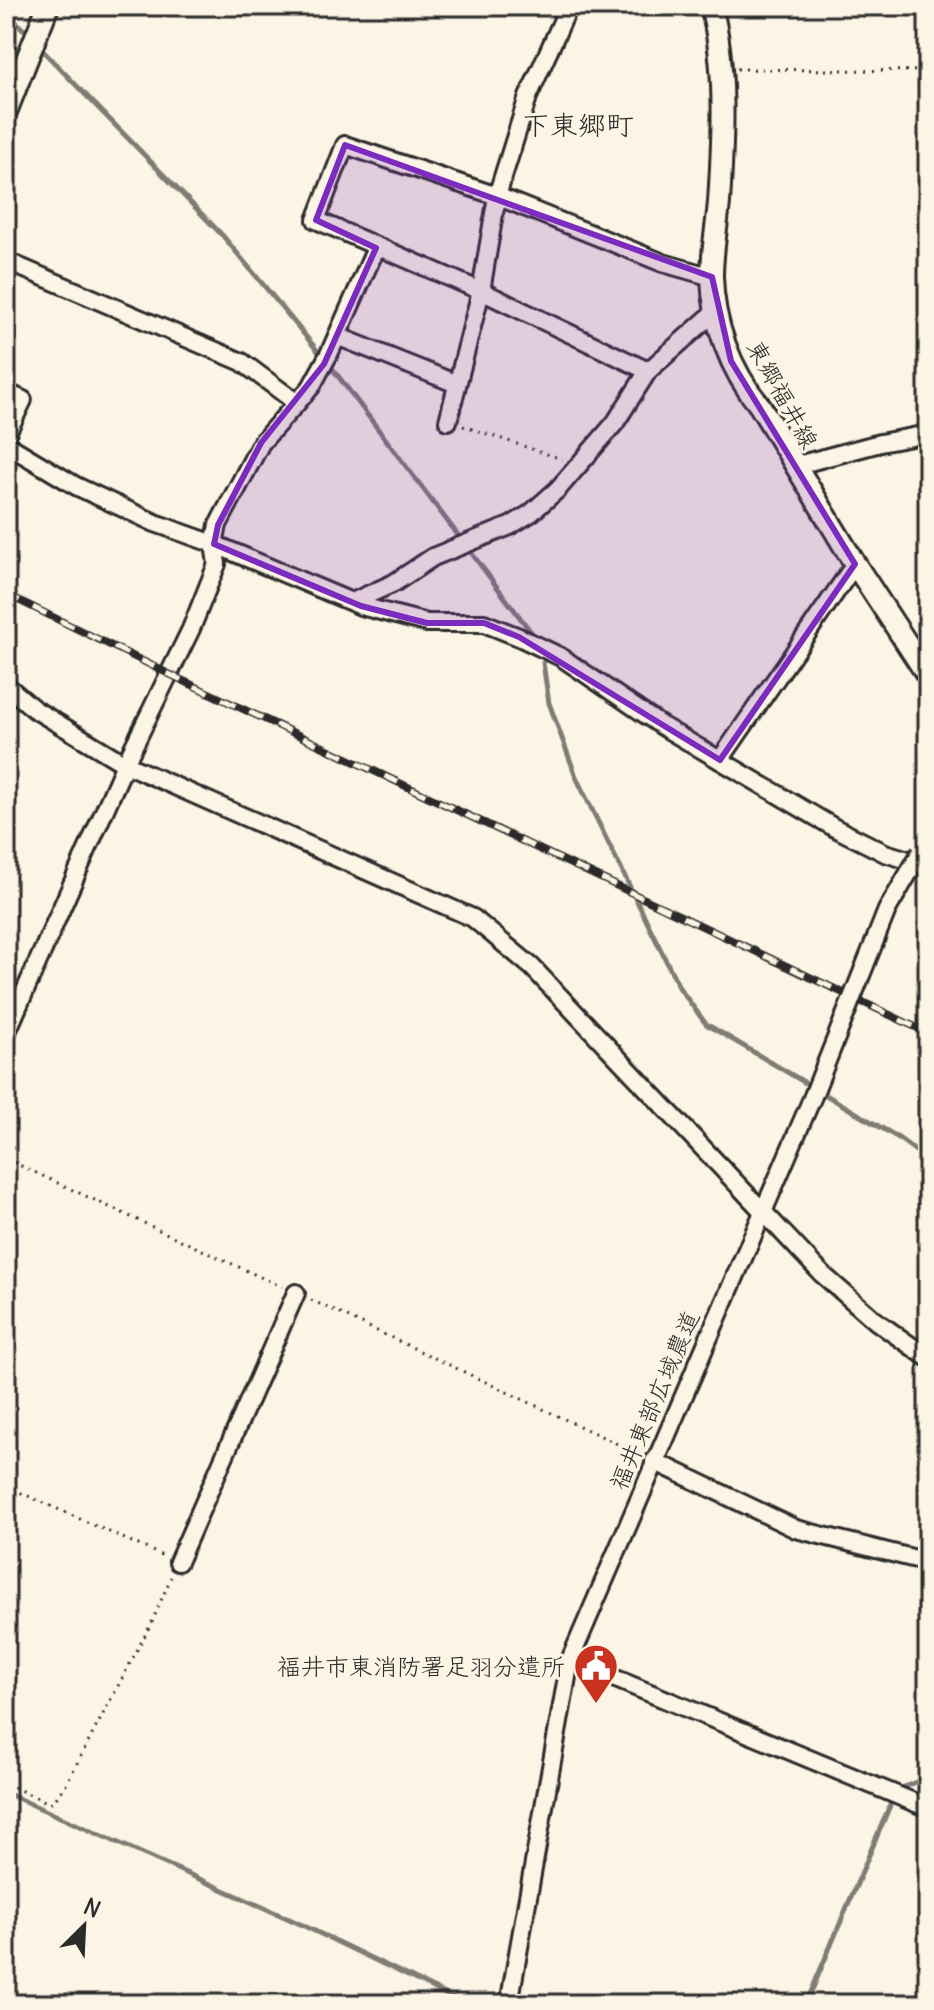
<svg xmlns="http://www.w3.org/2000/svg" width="934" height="2010" font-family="Delius,'Klee One',sans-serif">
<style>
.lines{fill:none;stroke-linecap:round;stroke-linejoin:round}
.stream{stroke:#7d7b74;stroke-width:5}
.minor-casing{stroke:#2b2b2b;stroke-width:22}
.major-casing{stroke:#2b2b2b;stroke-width:26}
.path{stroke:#2b2b2b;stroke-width:3;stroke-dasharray:2 6;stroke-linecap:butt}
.minor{stroke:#fcf5e5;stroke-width:16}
.major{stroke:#fcf5e5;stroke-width:20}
.rail-casing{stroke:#2b2b2b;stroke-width:8}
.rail{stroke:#fcf5e5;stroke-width:5;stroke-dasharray:15;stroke-linecap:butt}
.minor-bridge-casing{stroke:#2b2b2b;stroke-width:22;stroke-linecap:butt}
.minor-bridge{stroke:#fcf5e5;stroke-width:16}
.marked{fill:#7b2cbf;fill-opacity:0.2;stroke:#7b2cbf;stroke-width:6;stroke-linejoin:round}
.labels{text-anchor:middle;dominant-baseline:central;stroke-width:6;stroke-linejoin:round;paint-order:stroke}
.street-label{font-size:24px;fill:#2b2b2b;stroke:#fcf5e5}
.poi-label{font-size:24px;fill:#2b2b2b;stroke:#fcf5e5;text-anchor:end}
.quarter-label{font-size:28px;fill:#2b2b2b;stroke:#fcf5e5}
</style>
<rect width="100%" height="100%" fill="#fcf5e5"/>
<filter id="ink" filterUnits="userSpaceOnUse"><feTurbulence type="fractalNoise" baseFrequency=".0125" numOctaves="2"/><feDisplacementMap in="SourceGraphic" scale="16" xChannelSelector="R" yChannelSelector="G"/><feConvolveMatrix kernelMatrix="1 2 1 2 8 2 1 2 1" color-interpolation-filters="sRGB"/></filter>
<g filter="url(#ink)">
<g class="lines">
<g class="stream">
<path d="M6 6 12 18 23 29"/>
<path d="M43 51 223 236 322 356"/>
<path d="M329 364 537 640"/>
<path d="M543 663 549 703 577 779 680 989 706 1024 897 1137 928 1160"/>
<path d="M902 1788 928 1777"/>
<path d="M6 1793 296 1922 466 2004"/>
<path d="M806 2004 891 1803"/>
</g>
<g class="minor-casing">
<g id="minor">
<path d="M6 261 242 362 297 403"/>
<path d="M337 336 457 384"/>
<path d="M648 371 481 291 316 220 345 145 497 196 663 263 712 277"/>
<path d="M6 392 23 400 6 435"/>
<path d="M448 421 481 291 497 196 528 97 569 6"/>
<path d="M6 444 76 486 155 523 214 544 361 606 427 623H484L519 637 561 657 662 726 835 828 885 853 928 866"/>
<path d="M794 466 880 443 928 434"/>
<path d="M352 602 394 583 433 557 510 526 531 513 558 489 615 423 648 371 716 311"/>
<path d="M6 685 34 709 125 764 473 918 532 967 822 1274 876 1321 928 1358"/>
<path d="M720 760 855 564"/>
<path d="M6 1034 125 764 191 629 217 564 214 544 218 525 261 443 311 387 329 354 376 248"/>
<path d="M654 1461 796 1529 928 1562"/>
<path d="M178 1562 296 1293"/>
<path d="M570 1660 928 1808"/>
<path d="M509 2004 570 1660 813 1096"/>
</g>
</g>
<g class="major-casing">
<g id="major">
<path d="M711 6C727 65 723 140 719 202 717 226 712 251 712 276 713 323 730 370 760 406L855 564 928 676"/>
<path d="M6 112 48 6"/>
</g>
</g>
<g class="path">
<path d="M737 69 928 71"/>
<path d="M463 426 562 459"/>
<path d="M6 1159 282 1287"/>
<path d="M311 1300 641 1455"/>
<path d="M6 1486 163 1556"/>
<path d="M6 1784 49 1803 54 1801 66 1784 152 1622 171 1577"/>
</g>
<use href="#minor" class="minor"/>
<use href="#major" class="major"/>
<g class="rail-casing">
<path id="rail" d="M6 594 169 674 928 1033"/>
</g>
<use href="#rail" class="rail"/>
<g class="minor-bridge-casing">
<path id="minor-bridge" d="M813 1096 887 910 921 852"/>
</g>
<use href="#minor-bridge" class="minor-bridge"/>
</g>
</g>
<path class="marked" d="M345 145 712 277 731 361 855 564 720 760 519 637 484 623H427L361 606 214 544 218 525 261 443 324 364 376 248 316 220Z"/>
<defs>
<g id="civic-pin" transform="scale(2.3)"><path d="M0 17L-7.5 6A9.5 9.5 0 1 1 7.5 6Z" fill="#c8321e" stroke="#fcf5e5"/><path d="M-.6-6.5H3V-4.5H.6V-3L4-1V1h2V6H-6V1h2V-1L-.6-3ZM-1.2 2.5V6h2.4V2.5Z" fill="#fff"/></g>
</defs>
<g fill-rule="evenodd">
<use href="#civic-pin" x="596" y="1666"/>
</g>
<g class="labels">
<g class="street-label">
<text transform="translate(783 394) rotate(61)">東郷福井線</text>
<text transform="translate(654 1400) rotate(-67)">福井東部広域農道</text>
</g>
<g class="poi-label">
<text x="565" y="1666">福井市東消防署足羽分遣所</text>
</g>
<g class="quarter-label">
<text x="578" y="125">下東郷町</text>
</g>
</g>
<rect width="934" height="2010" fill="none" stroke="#fcf5e5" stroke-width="32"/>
<rect x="16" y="16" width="902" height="1978" fill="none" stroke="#2b2b2b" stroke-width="3" filter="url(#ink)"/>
<g transform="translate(84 1926) rotate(24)" stroke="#fcf5e5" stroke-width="6" paint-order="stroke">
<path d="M0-6L14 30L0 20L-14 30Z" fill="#2b2b2b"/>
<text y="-12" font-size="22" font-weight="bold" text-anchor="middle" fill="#2b2b2b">N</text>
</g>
</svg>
